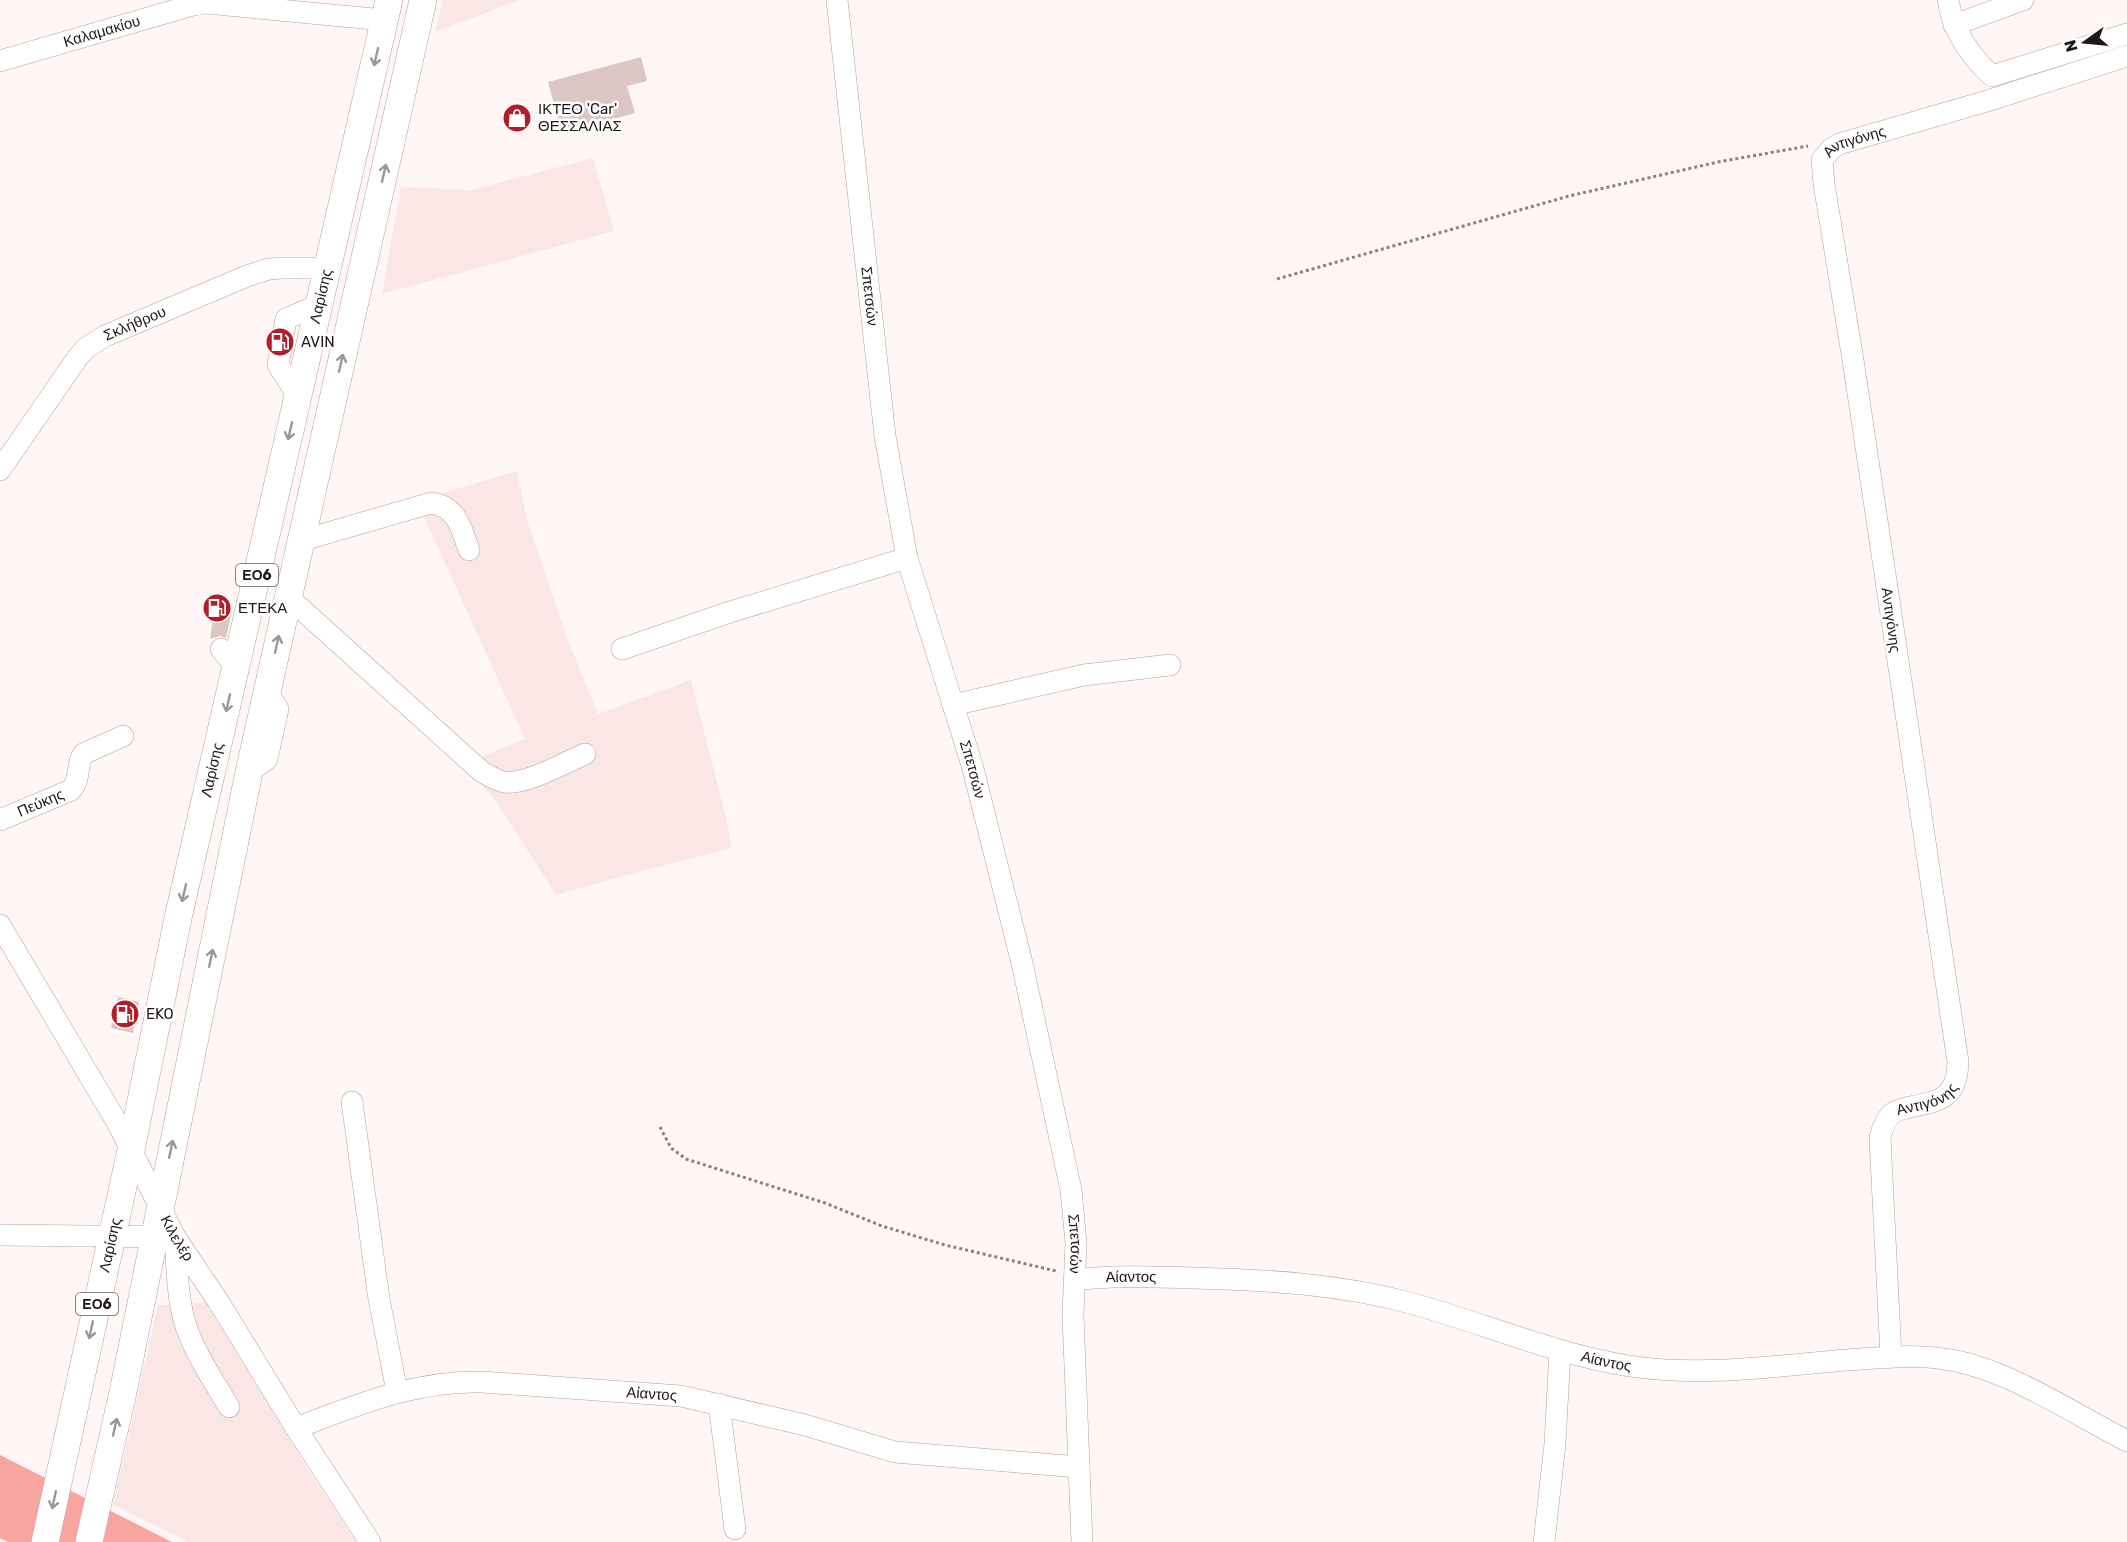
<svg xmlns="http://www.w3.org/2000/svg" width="2127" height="1542" font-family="Rubik,sans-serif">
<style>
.built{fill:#fae7e5}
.water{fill:#f9a59f}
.building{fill:#dbc6c4}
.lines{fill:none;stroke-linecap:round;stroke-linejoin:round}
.minor-casing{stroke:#b49f9e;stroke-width:22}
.major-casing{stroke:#b49f9e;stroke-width:28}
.path{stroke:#898180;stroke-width:3;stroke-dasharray:3 3;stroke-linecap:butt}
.minor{stroke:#fff;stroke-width:21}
.major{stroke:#fff;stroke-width:27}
.oneway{stroke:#9a9796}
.labels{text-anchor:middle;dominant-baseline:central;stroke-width:5;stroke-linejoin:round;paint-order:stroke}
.shield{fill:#fff;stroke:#625d5c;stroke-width:1.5}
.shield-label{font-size:14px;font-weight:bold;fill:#1f1716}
.street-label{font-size:15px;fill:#1f1716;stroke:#fff}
.poi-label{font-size:15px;fill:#1f1716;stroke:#fff;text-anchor:start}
</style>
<rect width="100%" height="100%" fill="#fff6f5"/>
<g class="built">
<path d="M443 0H520L435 32Z"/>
<path d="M593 158 614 231 382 294 401 187 471 190Z"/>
<path d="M517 471 527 520 565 632 598 714 691 680 725 814 732 848 619 877 556 895 501 809 466 763 525 739 417 501Z"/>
<path d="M205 1302 309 1471 356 1542H188L113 1505 158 1305H181Z"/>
</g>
<path class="water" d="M0 1455 172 1542H8L0 1538Z"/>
<g class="building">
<path d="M641 57 647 81 627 86 635 113 562 133 548 82Z"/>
<path d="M214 612 231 615 226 638 220 636 210 639Z"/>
<path d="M118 997 139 1002 133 1033 111 1028Z"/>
</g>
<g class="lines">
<g class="minor-casing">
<g id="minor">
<path id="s1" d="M837 0 885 436 907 558 972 765 1022 963 1071 1190 1076 1243 1073 1315 1082 1542"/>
<path d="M1948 0C1953 31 1969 55 1992 76L2127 34"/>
<path d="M1954 25 2023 0"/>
<path id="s2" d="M0 61 193 5 206 3 384 20"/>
<path d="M298 396 278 365 286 319 318 305"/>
<path id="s3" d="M0 470 78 357 86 348 105 336 247 276 269 269 282 268H327"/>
<path d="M300 541 431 503C457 506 461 528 469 550"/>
<path d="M288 597 482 772C489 776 496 780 504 782 527 785 563 763 585 754"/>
<path d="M221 649 236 668"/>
<path d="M622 649 730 612 907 558"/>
<path d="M953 705 1084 675 1170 665"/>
<path d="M249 772 267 759 278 709 267 691"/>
<path id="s4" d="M0 820 71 790C81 779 76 766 83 754L123 736"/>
<path id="s5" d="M0 925 118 1124 175 1237 218 1301 296 1428 370 1542"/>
<path d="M352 1102 379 1299 397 1392"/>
<path d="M0 1235 175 1237C177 1264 177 1294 184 1320 193 1351 213 1380 229 1407"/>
<path id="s6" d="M1075 1280C1114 1275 1155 1277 1194 1278 1267 1280 1340 1284 1410 1303 1483 1323 1554 1354 1629 1366 1701 1377 1775 1366 1846 1360 1878 1358 1912 1354 1944 1359 2005 1367 2072 1413 2127 1441"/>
<path id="s7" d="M1891 1357 1880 1138C1882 1129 1885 1119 1893 1113 1898 1109 1905 1109 1910 1107 1941 1101 1957 1098 1958 1062L1853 360 1824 184 1822 160 1831 149 1839 144 1987 101 2127 56"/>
<path d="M719 1404 735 1529"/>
<path id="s8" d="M296 1428C357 1405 416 1380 482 1382L681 1396 805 1425 895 1452 1079 1467"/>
<path d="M1544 1542 1555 1444 1560 1350"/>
</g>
</g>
<g class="major-casing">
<g id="major">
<path id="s9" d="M45 1542 131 1150 178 918 389 0"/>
<path d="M89 1542 123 1392 249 772 423 0"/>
</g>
</g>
<g class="path">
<path d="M1277 279 1569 196 1718 162 1808 146"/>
<path d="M660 1127 671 1148 686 1159 825 1203 882 1226 945 1245 1056 1271"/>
</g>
<use href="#minor" class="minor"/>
<use href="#major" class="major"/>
</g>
<defs><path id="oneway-shaft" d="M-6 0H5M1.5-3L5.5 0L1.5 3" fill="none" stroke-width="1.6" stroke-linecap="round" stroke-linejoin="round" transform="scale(1.5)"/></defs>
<g class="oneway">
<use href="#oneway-shaft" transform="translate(376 57) rotate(103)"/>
<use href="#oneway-shaft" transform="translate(384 173) rotate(-77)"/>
<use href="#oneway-shaft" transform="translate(341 363) rotate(-77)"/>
<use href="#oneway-shaft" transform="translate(290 431) rotate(103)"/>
<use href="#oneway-shaft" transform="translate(277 644) rotate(-77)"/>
<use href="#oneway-shaft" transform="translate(228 703) rotate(103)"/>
<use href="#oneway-shaft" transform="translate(184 893) rotate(103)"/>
<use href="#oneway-shaft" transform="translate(211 958) rotate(-78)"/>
<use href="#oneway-shaft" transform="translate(171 1149) rotate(-78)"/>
<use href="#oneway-shaft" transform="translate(91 1330) rotate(102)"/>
<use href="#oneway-shaft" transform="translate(115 1427) rotate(-77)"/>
<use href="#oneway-shaft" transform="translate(54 1500) rotate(102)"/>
</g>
<defs>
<g id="shop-disc" transform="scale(1.5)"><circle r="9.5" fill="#b11e29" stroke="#fff"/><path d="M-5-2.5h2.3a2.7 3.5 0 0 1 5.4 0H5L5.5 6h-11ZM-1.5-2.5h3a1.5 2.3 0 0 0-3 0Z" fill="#fff"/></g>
<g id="fuel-disc" transform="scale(1.5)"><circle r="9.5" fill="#b11e29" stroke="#fff"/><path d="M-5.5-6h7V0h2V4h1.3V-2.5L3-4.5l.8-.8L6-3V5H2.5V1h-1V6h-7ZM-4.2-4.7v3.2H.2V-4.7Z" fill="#fff"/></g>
</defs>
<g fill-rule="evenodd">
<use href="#shop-disc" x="517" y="118"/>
<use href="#fuel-disc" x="280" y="342"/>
<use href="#fuel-disc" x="217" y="608"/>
<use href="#fuel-disc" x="125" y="1014"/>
</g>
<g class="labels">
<g class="shield">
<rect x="236" y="564" width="42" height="22" rx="4.5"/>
<rect x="76" y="1293" width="42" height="22" rx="4.5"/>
</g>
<g class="shield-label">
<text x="257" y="575">ΕΟ6</text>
<text x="97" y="1304">ΕΟ6</text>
</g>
<g class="street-label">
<text stroke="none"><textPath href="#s2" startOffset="106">Καλαμακίου</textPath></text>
<text stroke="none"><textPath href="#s7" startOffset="1292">Αντιγόνης</textPath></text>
<text stroke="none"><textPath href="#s9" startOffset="1276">Λαρίσης</textPath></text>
<text stroke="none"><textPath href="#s1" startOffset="298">Σπετσών</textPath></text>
<text stroke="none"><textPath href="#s3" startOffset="204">Σκλήθρου</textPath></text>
<text transform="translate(1891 620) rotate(82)">Αντιγόνης</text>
<text stroke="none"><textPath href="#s9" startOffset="790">Λαρίσης</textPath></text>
<text stroke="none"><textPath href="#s1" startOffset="784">Σπετσών</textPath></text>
<text stroke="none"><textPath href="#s4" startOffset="44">Πεύκης</textPath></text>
<text stroke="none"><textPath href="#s7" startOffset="285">Αντιγόνης</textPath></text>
<text stroke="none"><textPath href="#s5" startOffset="360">Κιλελέρ</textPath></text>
<text stroke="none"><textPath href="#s1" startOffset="1270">Σπετσών</textPath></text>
<text stroke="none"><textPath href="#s9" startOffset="304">Λαρίσης</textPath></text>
<text stroke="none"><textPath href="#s6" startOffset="56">Αίαντος</textPath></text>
<text stroke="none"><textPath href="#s6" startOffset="542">Αίαντος</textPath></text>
<text stroke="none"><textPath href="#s8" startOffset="363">Αίαντος</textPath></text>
</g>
<g class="poi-label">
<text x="538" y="109">ΙΚΤΕΟ 'Car'<tspan x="538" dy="17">ΘΕΣΣΑΛΙΑΣ</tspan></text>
<text x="301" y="342">AVIN</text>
<text x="238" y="608">ΕΤΕΚΑ</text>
<text x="146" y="1014">EKO</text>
</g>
</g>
<g transform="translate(2085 42) rotate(255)" stroke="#ffffff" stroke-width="4.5" paint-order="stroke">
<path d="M0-4.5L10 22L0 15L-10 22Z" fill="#1f1716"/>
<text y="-9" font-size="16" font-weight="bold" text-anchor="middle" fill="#1f1716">N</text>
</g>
</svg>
